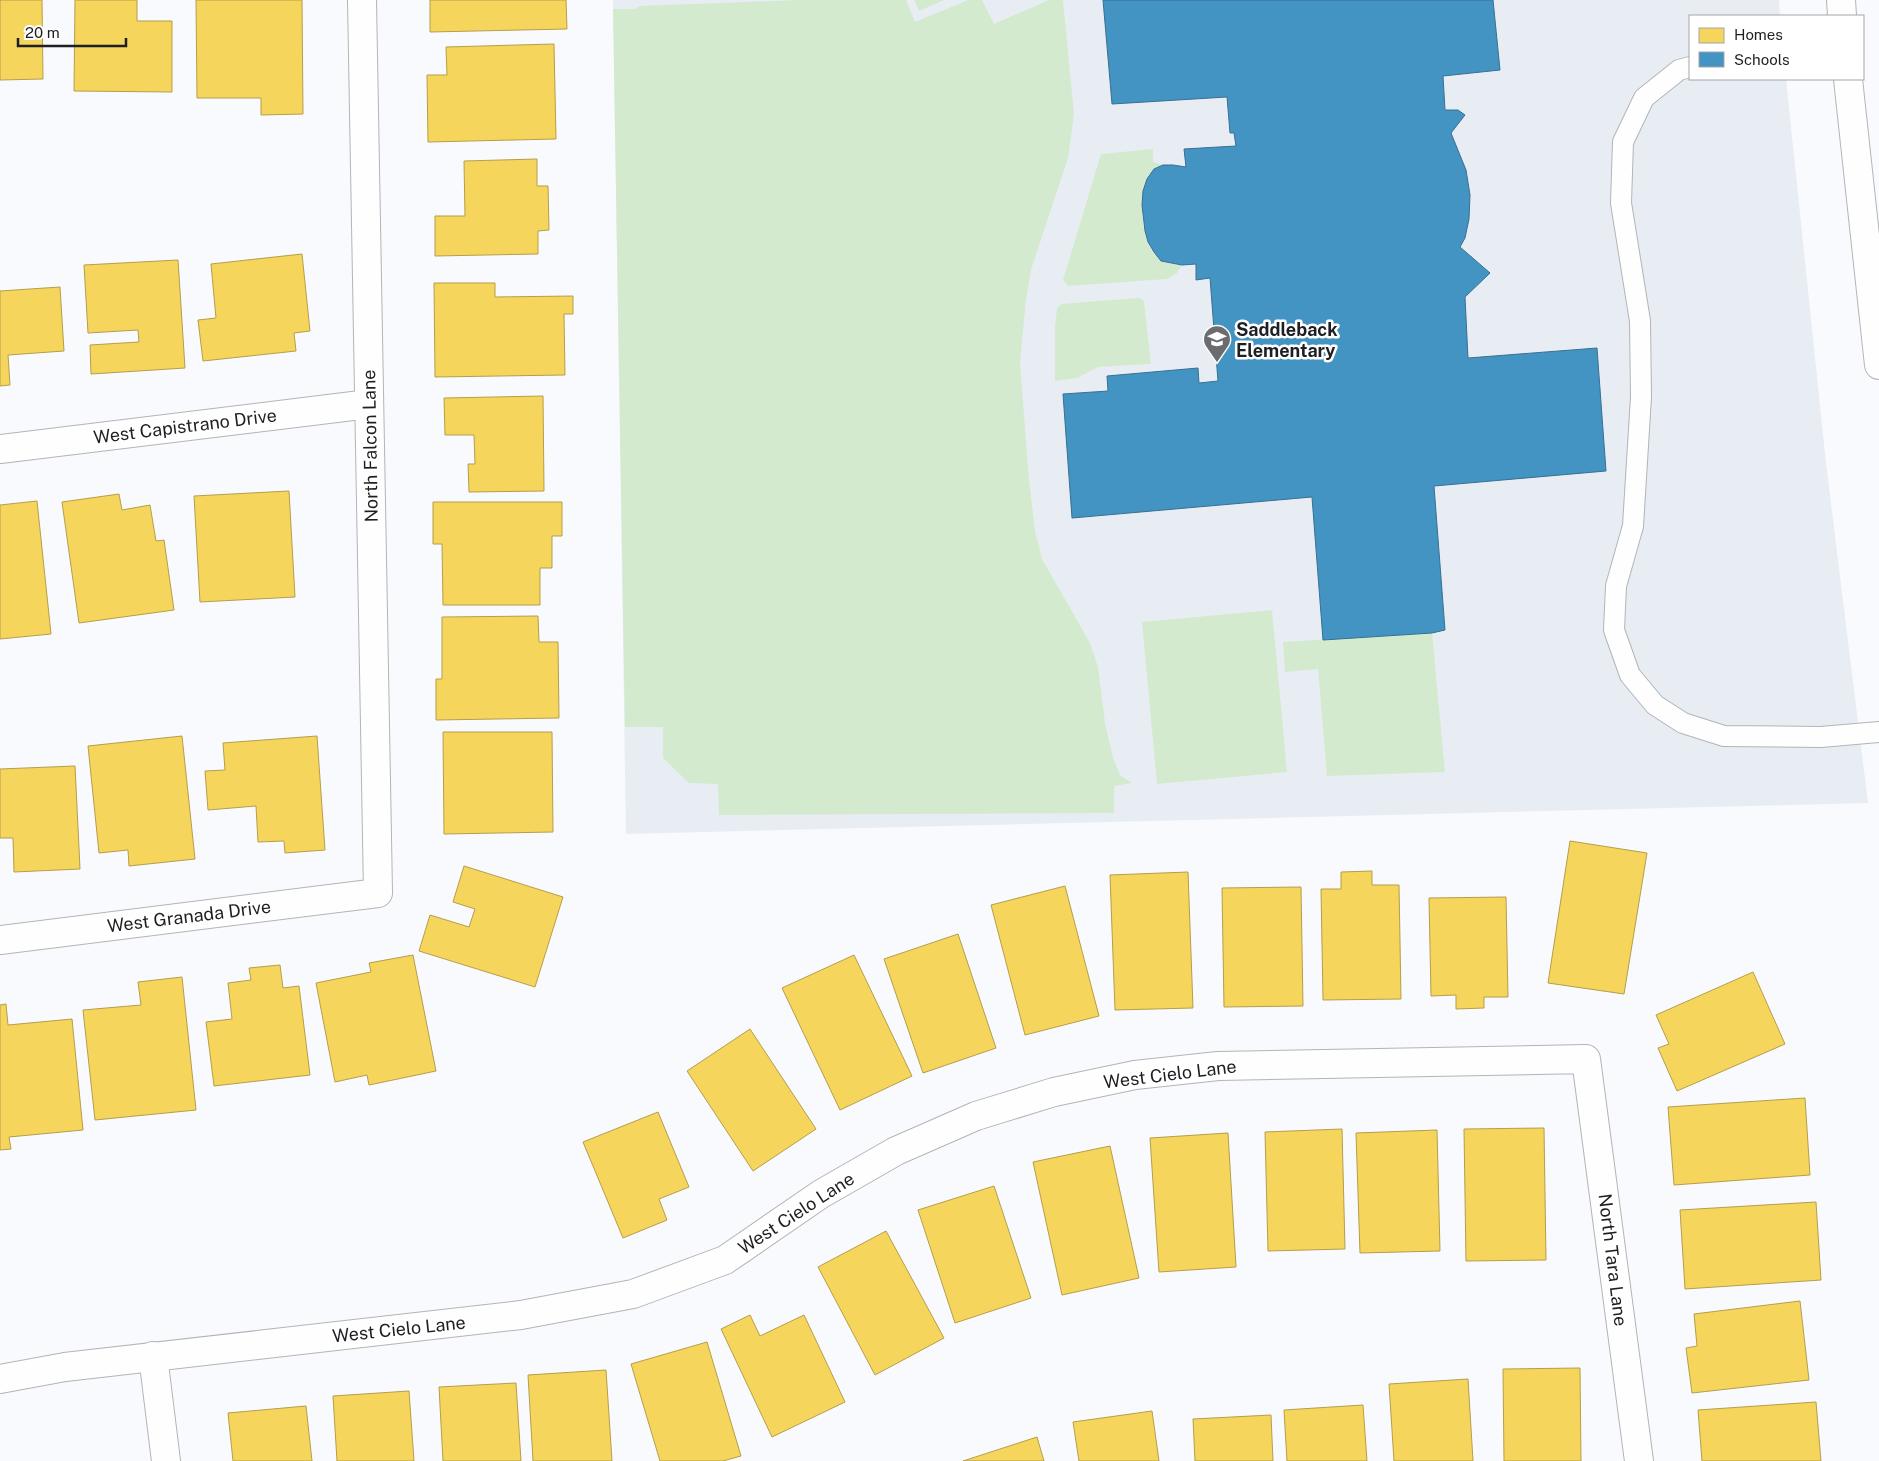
<svg xmlns="http://www.w3.org/2000/svg" width="1879" height="1461" font-family="'Public Sans',sans-serif">
<style>
.built{fill:#e8edf4}
.green{fill:#d4eace}
.homes{fill:#f6d55c;stroke:#b59e4b}
.schools{fill:#4393c3;stroke:#387093}
.lines{fill:none;stroke-linecap:round;stroke-linejoin:round}
.service-casing{stroke:#b2b4b6;stroke-width:22}
.minor-casing{stroke:#b2b4b6;stroke-width:30}
.tertiary-casing{stroke:#b2b4b6;stroke-width:30}
.service{stroke:#fefeff;stroke-width:20}
.minor{stroke:#fefeff;stroke-width:28}
.tertiary{stroke:#fefeff;stroke-width:28}
.labels{text-anchor:middle;dominant-baseline:central;stroke-width:5;stroke-linejoin:round;paint-order:stroke}
.poi-label{font-size:18px;font-weight:bold;fill:#1d1f22;stroke:#fff;text-anchor:start}
.street-label{font-size:18px;fill:#1d1f22;stroke:#fff}
</style>
<rect width="100%" height="100%" fill="#f8fafd"/>
<path class="built" d="M613 0H1779L1780 16H1690V79H1786L1826 463 1868 803 626 834Z"/>
<g class="green">
<path d="M799 0H906L915 22 968 0H982L994 24 1049 0H1063L1074 114 1068 158 1031 270 1026 299 1020 364 1029 479 1035 531 1042 559 1090 643 1098 667 1105 723 1113 758 1120 775 1132 783 1114 786V813L719 815 718 784 689 783 663 758V727H625L613 9H635L640 6Z"/>
<path d="M914 0H944L919 11Z"/>
<path d="M1153 149V162L1163 165C1160 167 1155 168 1153 171 1139 184 1141 225 1147 242 1150 249 1156 255 1161 261L1182 265 1177 273 1167 279 1068 286 1063 280 1101 154Z"/>
<path d="M1137 298 1142 299 1144 302 1151 364 1098 367 1077 378 1055 381V326L1057 308 1062 304Z"/>
<path d="M1272 610 1287 772 1157 784 1142 622Z"/>
<path d="M1432 633 1445 772 1327 776 1318 669 1285 672 1283 642Z"/>
</g>
<g class="homes">
<path d="M0 0H42L43 79 0 80Z"/>
<path d="M75 0H137V21H172V92L74 91Z"/>
<path d="M196 0H302L303 114 261 115V98H197Z"/>
<path d="M430 0H566L567 29 430 32Z"/>
<path d="M554 44 556 139 428 142 427 75H447L446 47Z"/>
<path d="M537 159V186H548L549 230 538 231V254L435 256V216H465L464 161Z"/>
<path d="M302 254 310 331 294 333 296 351 203 361 198 320 216 318 211 264Z"/>
<path d="M178 260 185 368 91 374 90 345 139 342 138 330 88 333 84 265Z"/>
<path d="M434 283H495V297L573 296V314H564L565 375 435 377Z"/>
<path d="M60 287 64 351 8 355 10 385 0 386V291Z"/>
<path d="M543 396 544 491 469 492 468 464H475L474 435H445L444 398Z"/>
<path d="M289 491 295 597 200 602 194 496Z"/>
<path d="M119 494 122 510 150 505 156 541 164 540 174 610 79 623 62 502Z"/>
<path d="M37 501 51 634 0 639V505Z"/>
<path d="M433 502H562V536H552V568H540V605H443L442 544H433Z"/>
<path d="M538 616 539 642H558L559 718 436 720V679H442V617Z"/>
<path d="M443 732H552L553 832 444 834Z"/>
<path d="M182 736 195 859 129 866 128 850 99 853 88 746Z"/>
<path d="M317 736 325 850 285 853 284 841 258 842 256 806 208 810 205 771 225 770 223 743Z"/>
<path d="M75 766 80 869 14 872 13 838H0V769Z"/>
<path d="M1570 841 1647 853 1624 994 1548 983Z"/>
<path d="M464 866 563 897 535 987 419 951 430 915 469 927 475 909 453 902Z"/>
<path d="M1372 871V885H1399L1401 999 1323 1000 1321 889H1341V872Z"/>
<path d="M1188 872 1193 1008 1115 1010 1110 875Z"/>
<path d="M1065 886 1099 1016 1025 1035 991 905Z"/>
<path d="M1301 887 1303 1006 1224 1007 1222 888Z"/>
<path d="M1506 897 1508 997H1484V1008L1456 1009V995L1431 996 1429 898Z"/>
<path d="M958 934 996 1048 923 1073 884 959Z"/>
<path d="M413 955 436 1071 369 1085 367 1075 335 1082 316 983 371 972 369 963Z"/>
<path d="M854 955 912 1076 840 1110 782 988Z"/>
<path d="M280 965 283 988 299 986 310 1075 214 1086 206 1022 232 1019 228 983 251 980 249 968Z"/>
<path d="M1753 972 1785 1044 1677 1091 1658 1048 1669 1044 1656 1015Z"/>
<path d="M182 977 196 1110 95 1120 83 1010 141 1005 138 982Z"/>
<path d="M6 1004 8 1025 72 1019 83 1130 9 1137 11 1149 0 1150V1005Z"/>
<path d="M750 1029 816 1129 753 1171 687 1071Z"/>
<path d="M1805 1098 1810 1175 1674 1185 1668 1107Z"/>
<path d="M658 1112 689 1187 659 1199 667 1220 623 1238 583 1142Z"/>
<path d="M1544 1128 1546 1260 1466 1261 1464 1129Z"/>
<path d="M1342 1129 1345 1249 1268 1251 1265 1132Z"/>
<path d="M1437 1130 1440 1251 1360 1253 1356 1133Z"/>
<path d="M1228 1133 1236 1267 1159 1272 1150 1138Z"/>
<path d="M1110 1146 1139 1278 1062 1295 1033 1162Z"/>
<path d="M994 1186 1031 1298 955 1323 918 1210Z"/>
<path d="M1816 1202 1821 1280 1685 1289 1680 1210Z"/>
<path d="M886 1231 944 1338 875 1375 818 1267Z"/>
<path d="M1800 1301 1809 1380 1692 1393 1686 1348 1697 1346 1694 1314Z"/>
<path d="M750 1315 760 1336 804 1315 845 1402 772 1437 721 1329Z"/>
<path d="M707 1342 741 1456 723 1461H660L631 1364Z"/>
<path d="M1580 1368 1581 1461H1504L1503 1369Z"/>
<path d="M606 1370 612 1461H533L528 1375Z"/>
<path d="M1468 1379 1473 1461H1394L1389 1384Z"/>
<path d="M516 1383 521 1461H443L439 1387Z"/>
<path d="M409 1391 414 1461H337L333 1396Z"/>
<path d="M1816 1402 1821 1461H1702L1698 1410Z"/>
<path d="M1363 1405 1367 1461H1287L1284 1410Z"/>
<path d="M306 1406 312 1461H233L228 1413Z"/>
<path d="M1152 1411 1159 1461H1079L1073 1422Z"/>
<path d="M1271 1415 1273 1461H1195L1193 1419Z"/>
<path d="M1037 1437 1044 1461H963Z"/>
</g>
<path class="schools" d="M1103 0H1493L1500 70 1443 76 1445 110H1458L1465 115 1451 133 1466 170 1470 195 1469 219 1465 238 1460 247 1490 273 1465 297 1468 358 1597 348 1606 471 1434 486 1445 630 1432 633 1323 640 1312 497 1072 518 1063 394 1108 391 1107 376 1198 368 1199 383 1218 381 1210 278 1196 280V264L1182 265 1161 261 1154 252 1148 242 1145 231 1142 205 1143 191 1147 179 1154 169 1163 165H1173L1186 167 1184 149 1236 146 1234 133H1230L1227 97 1112 104Z"/>
<g class="lines">
<g class="service-casing">
<path id="service" d="M1690 67 1679 70 1644 98 1623 142 1621 203 1640 321 1641 397 1633 526 1616 586 1614 630 1630 675 1655 705 1683 723 1724 736 1821 737 1879 732"/>
</g>
<g class="minor-casing">
<g id="minor">
<path d="M0 449 369 404"/>
<path d="M0 940 378 893 362 0"/>
<path d="M153 1356 166 1461"/>
<path d="M0 1379 65 1367 521 1315 633 1294 725 1260 821 1194 896 1151 976 1116 1054 1092 1135 1075 1218 1066 1586 1059 1639 1461"/>
</g>
</g>
<g class="tertiary-casing">
<g id="tertiary">
<path d="M1841 0 1842 16"/>
<path d="M1848 79 1879 365"/>
</g>
</g>
<use href="#service" class="service"/>
<use href="#minor" class="minor"/>
<use href="#tertiary" class="tertiary"/>
</g>
<defs>
<g id="school-pin" transform="scale(1.4375)"><path d="M0 17L-7.5 6A9.5 9.5 0 1 1 7.5 6Z" fill="#6a6c6f" stroke="#fff"/><path d="M0-5L7-2L0 1L-7-2ZM-4 1L0 2.5L4 1V4Q0 6-4 4Z" fill="#fff"/></g>
</defs>
<g fill-rule="evenodd">
<use href="#school-pin" x="1217" y="339"/>
</g>
<g class="labels">
<g class="poi-label">
<text x="1236" y="329">Saddleback<tspan x="1236" dy="21">Elementary</tspan></text>
</g>
<g class="street-label">
<text transform="translate(185 426) rotate(-7)">West Capistrano Drive</text>
<text transform="translate(370 446) rotate(-91)">North Falcon Lane</text>
<text transform="translate(189 916) rotate(-7)">West Granada Drive</text>
<text transform="translate(1170 1074) rotate(-7)">West Cielo Lane</text>
<text transform="translate(796 1213) rotate(-33)">West Cielo Lane</text>
<text transform="translate(1613 1260) rotate(83)">North Tara Lane</text>
<text transform="translate(399 1329) rotate(-6)">West Cielo Lane</text>
</g>
</g>
<rect x="1689" y="15" width="175" height="65" fill="#ffffff" stroke="#a5a5a7"/>
<rect x="1699" y="28" width="25" height="15" fill="#f6d55c" stroke="#a5a5a7"/>
<text x="1734" y="40" font-size="15" fill="#1d1f22">Homes</text>
<rect x="1699" y="52" width="25" height="15" fill="#4393c3" stroke="#a5a5a7"/>
<text x="1734" y="65" font-size="15" fill="#1d1f22">Schools</text>
<path d="M18 38v8h108v-8" fill="none" stroke="#1d1f22" stroke-width="2.5"/>
<text x="25" y="38" font-size="15" fill="#1d1f22" stroke="#ffffff" stroke-width="4" paint-order="stroke">20 m</text>
</svg>
